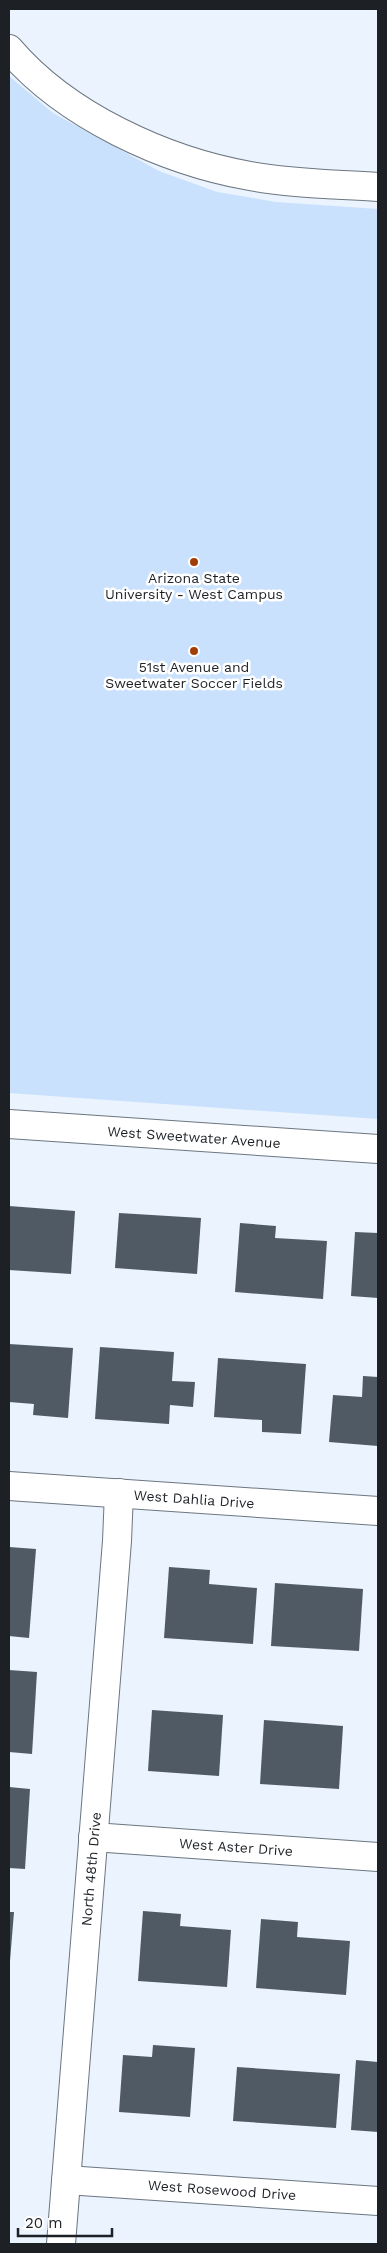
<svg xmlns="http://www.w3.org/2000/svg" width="387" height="2253" font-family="'Work Sans',sans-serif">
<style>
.green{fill:#c9e1fc}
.building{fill:#505a65}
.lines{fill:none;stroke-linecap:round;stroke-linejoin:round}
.minor-casing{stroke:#6c7681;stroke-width:30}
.minor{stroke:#fff;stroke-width:28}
.poi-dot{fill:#a13e05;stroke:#fff;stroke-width:2}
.labels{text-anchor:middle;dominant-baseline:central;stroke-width:5;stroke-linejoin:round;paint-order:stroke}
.poi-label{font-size:14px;fill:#1d2126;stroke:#fff}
.street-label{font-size:14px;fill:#1d2126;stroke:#fff}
</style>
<rect width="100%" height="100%" fill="#eaf3fe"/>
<path class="green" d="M9 76 53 113 159 171 217 192 276 202 378 209V1119L9 1093Z"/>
<g class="building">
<path d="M9 1206 75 1211 71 1274 9 1270Z"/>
<path d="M119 1213 201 1218 197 1274 115 1268Z"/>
<path d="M240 1223 276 1226 275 1238 327 1241 323 1299 235 1292Z"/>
<path d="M355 1232 378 1233V1298L351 1296Z"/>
<path d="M9 1344 73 1348 68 1418 33 1415 34 1404 9 1402Z"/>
<path d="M100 1347 174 1352 172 1381 195 1382 193 1407 170 1405 169 1424 95 1419Z"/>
<path d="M218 1358 306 1364 301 1434 262 1432V1420L214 1417Z"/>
<path d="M363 1376 378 1377V1446L329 1442 333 1395 362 1397Z"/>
<path d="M9 1547 36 1549 29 1638 9 1636Z"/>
<path d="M169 1567 210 1570 209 1584 257 1588 253 1644 164 1638Z"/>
<path d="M275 1583 363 1589 359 1651 271 1646Z"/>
<path d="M9 1670 37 1672 32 1754 9 1752Z"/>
<path d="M152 1710 223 1715 219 1776 148 1771Z"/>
<path d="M264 1720 343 1726 339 1789 260 1784Z"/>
<path d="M9 1787 30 1789 25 1869 9 1868Z"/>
<path d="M143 1911 181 1914 180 1926 231 1930 227 1987 138 1981Z"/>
<path d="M9 1912H14L10 1961H9Z"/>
<path d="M261 1919 298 1922 297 1937 350 1941 346 1995 256 1988Z"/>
<path d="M153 2045 195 2048 190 2117 119 2112 123 2055 152 2057Z"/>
<path d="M356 2060 378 2062V2132L351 2130Z"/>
<path d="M237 2067 340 2074 336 2128 233 2121Z"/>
</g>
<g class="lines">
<g class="minor-casing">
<g id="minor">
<path d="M9 49C66 116 165 161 250 176 292 184 336 184 378 187"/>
<path d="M9 1124 378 1149"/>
<path d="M9 1486 378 1511"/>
<path d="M93 1837 378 1857"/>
<path d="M66 2180 378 2201"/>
<path d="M61 2244 117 1541 119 1493"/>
</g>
</g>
<use href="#minor" class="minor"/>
</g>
<g class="poi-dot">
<circle cx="194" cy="562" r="5"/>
<circle cx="194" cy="651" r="5"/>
</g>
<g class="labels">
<g class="poi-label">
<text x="194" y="578">Arizona State<tspan x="194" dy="16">University - West Campus</tspan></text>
<text x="194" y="667">51st Avenue and<tspan x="194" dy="16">Sweetwater Soccer Fields</tspan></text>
</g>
<g class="street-label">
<text transform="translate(194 1137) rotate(4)">West Sweetwater Avenue</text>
<text transform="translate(194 1499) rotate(4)">West Dahlia Drive</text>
<text transform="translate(236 1847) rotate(4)">West Aster Drive</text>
<text transform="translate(91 1869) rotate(-85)">North 48th Drive</text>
<text transform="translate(222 2190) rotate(4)">West Rosewood Drive</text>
</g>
</g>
<rect width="387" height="2253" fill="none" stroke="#1d2126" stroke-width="20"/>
<path d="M18 2228v8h94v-8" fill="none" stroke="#1d2126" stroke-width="2.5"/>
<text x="25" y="2228" font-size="15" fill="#1d2126" stroke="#ffffff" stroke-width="4" paint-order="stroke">20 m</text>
</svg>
